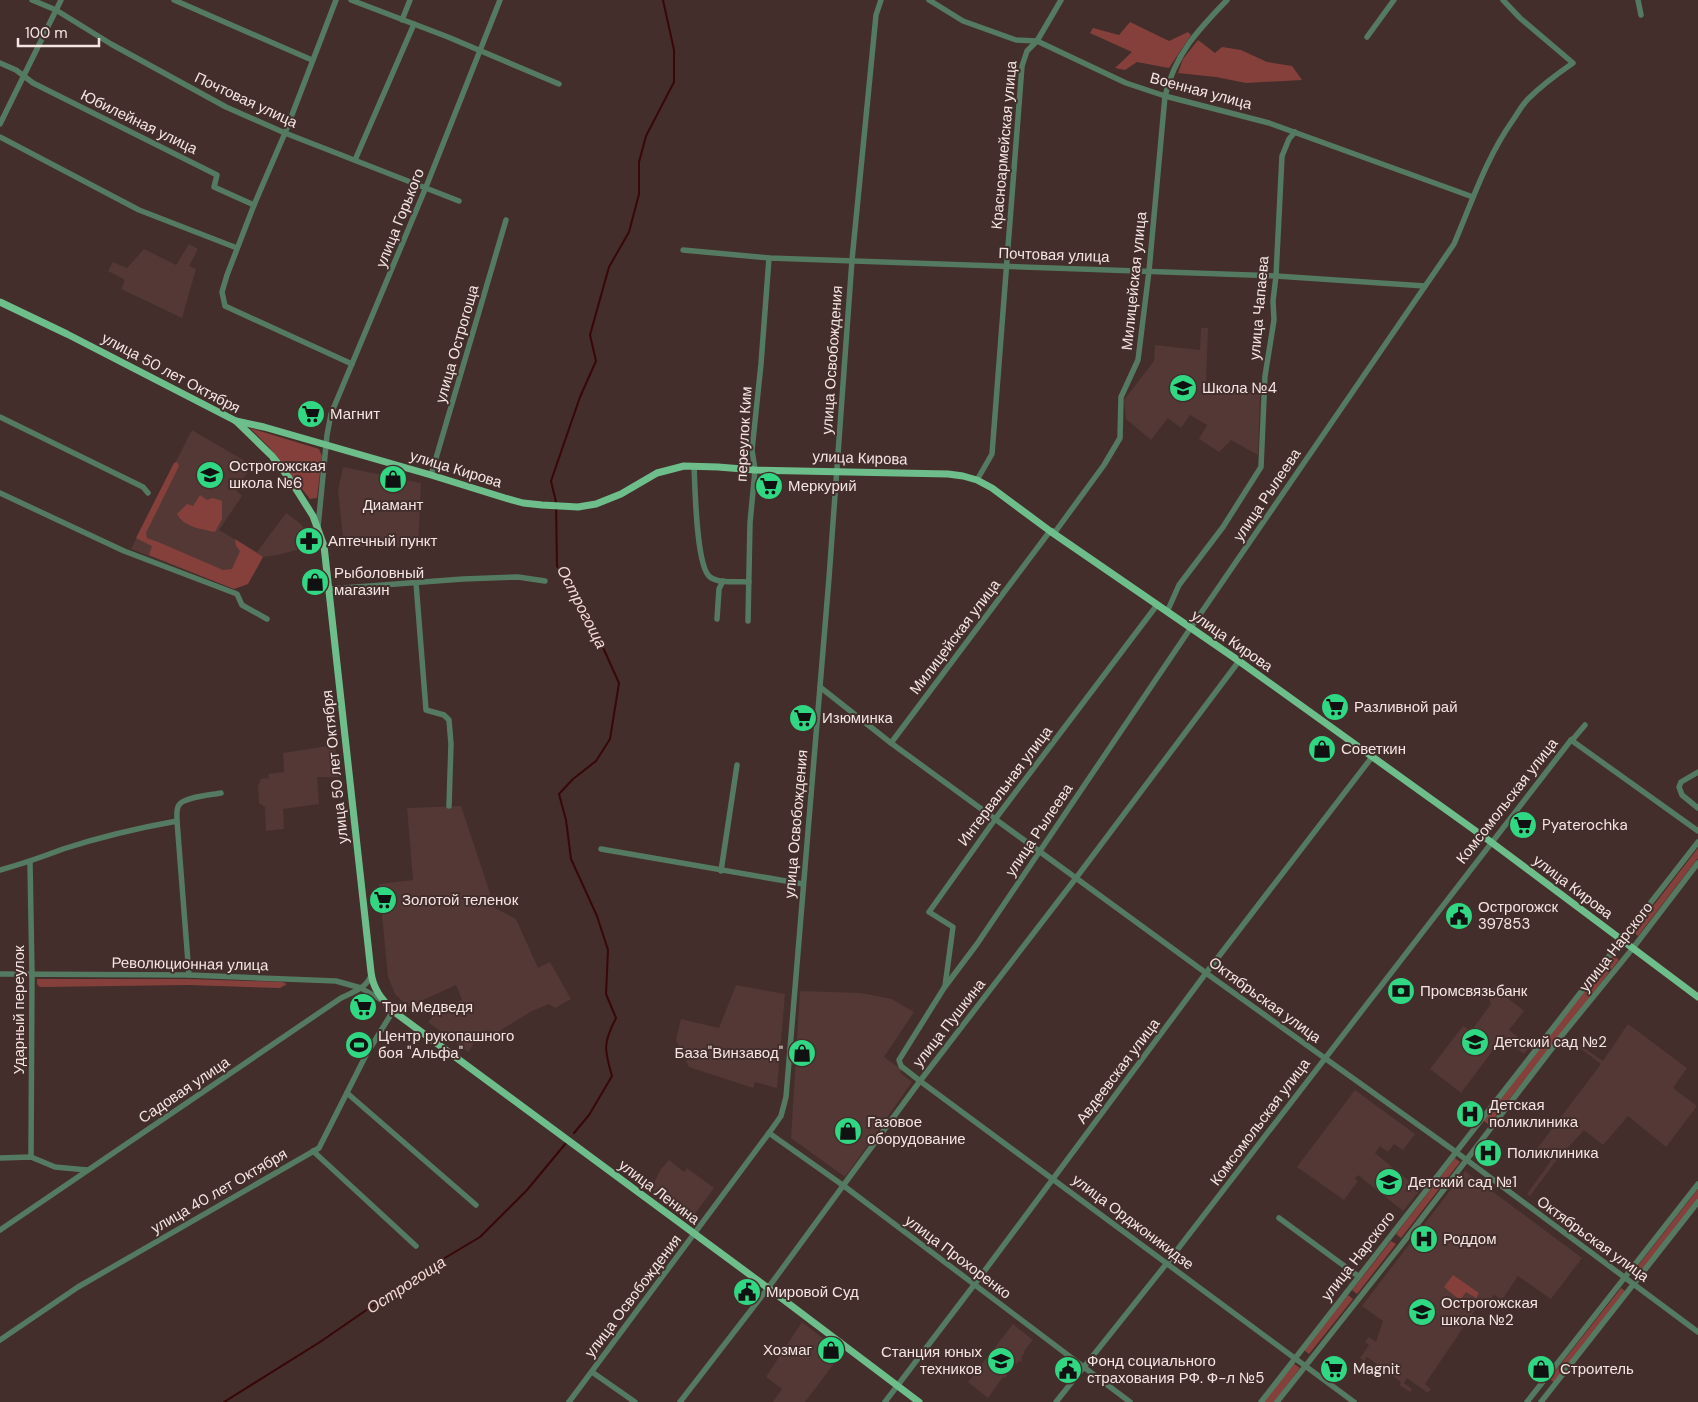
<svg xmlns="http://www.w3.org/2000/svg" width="1698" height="1402" font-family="'DM Sans',sans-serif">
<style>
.built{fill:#533835}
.green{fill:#86403b}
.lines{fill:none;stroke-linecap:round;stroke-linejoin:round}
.stream{stroke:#380707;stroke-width:2}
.minor{stroke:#547a61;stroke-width:5.5}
.major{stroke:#6ebe8c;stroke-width:7}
.labels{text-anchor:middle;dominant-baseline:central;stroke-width:4;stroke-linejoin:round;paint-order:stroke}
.street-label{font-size:15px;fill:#f4e5e3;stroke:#432e2b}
.poi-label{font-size:15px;fill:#f4e5e3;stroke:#432e2b;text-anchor:start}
.water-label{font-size:16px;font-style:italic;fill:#f6dad6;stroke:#432e2b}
</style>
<rect width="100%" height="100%" fill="#432e2b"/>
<g class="built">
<path d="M189 244 198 249 189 266 196 269 182 318 121 289 125 280 108 271 113 262 127 268 144 249 176 265Z"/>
<path d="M1201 328H1208L1206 382 1260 395 1258 455 1231 440 1219 452 1199 439 1207 425 1190 415 1181 428 1168 418 1151 440 1126 419 1124 400 1154 361 1155 345 1200 350Z"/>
<path d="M192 430 252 465 236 490 242 496 219 530 257 552 286 513 301 524 311 538 312 546 278 555 263 557 248 584 234 589 131 549Z"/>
<path d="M343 467 421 483 418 547H344L338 491Z"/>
<path d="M335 745 338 777H317L319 804 283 809 284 829 266 831 265 807 259 803 258 786 261 779 269 778 268 774 284 772 283 753Z"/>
<path d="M461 806 495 908 516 919 538 968 550 962 571 999 555 1008 549 1004 532 1011 491 1036 488 1030 478 1037 468 1052 428 1022 436 1013 462 1000 456 985 408 1007 395 994 388 977 379 884 413 880 407 808Z"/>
<path d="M736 985 785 994 777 1088 755 1082 753 1088 689 1067 676 1040 681 1019 719 1028Z"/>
<path d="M1494 987 1524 1011 1509 1030 1530 1046 1524 1054 1502 1038 1461 1093 1430 1069 1463 1026 1471 1031 1491 1004 1488 995Z"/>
<path d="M800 991 861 993 892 999 914 1012 884 1057 902 1070 900 1073 912 1082 845 1177 791 1138Z"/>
<path d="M1628 1024 1687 1068 1673 1088 1697 1106 1666 1147 1628 1116 1603 1145 1584 1130 1555 1162 1530 1196 1527 1194 1551 1161 1536 1150 1601 1064 1569 1040 1570 1038 1603 1061Z"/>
<path d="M1355 1090 1415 1134 1403 1150 1394 1144 1388 1152 1380 1146 1375 1153 1420 1190 1403 1211 1358 1175 1355 1179 1358 1181 1344 1200 1297 1167Z"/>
<path d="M669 1160 684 1172 687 1168 714 1188 691 1219 650 1190 661 1169Z"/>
<path d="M1465 1171 1582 1258 1551 1299 1518 1276 1502 1300 1494 1295 1486 1307 1480 1303 1425 1384 1431 1389 1428 1393 1407 1378 1404 1383 1412 1389 1410 1392 1399 1385 1401 1382 1367 1357 1364 1361 1360 1358 1369 1345 1365 1342 1369 1337 1376 1342 1383 1321 1362 1306Z"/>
<path d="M802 1322 842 1353 805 1402H773L782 1389 766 1377Z"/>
<path d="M1013 1324 1033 1340 1024 1351 1025 1352 1021 1358 1022 1360 1021 1362 1019 1361 1017 1364 1015 1363 1011 1365 1006 1373 1007 1375 1005 1378 1003 1377 988 1398 968 1382Z"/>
</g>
<g class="green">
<path d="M1130 22 1169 41 1188 32 1191 35 1169 68 1137 62 1125 70 1115 68 1132 52 1090 33 1093 28 1119 35Z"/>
<path d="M1198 40 1215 53 1222 47 1241 50 1267 62 1292 66 1302 80 1246 83 1216 77 1178 73 1183 59Z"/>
<path d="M250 428 319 449 322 456 317 498 310 499 269 447Z"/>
<path d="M177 462 179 466 146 533 147 538 158 542 223 570 232 569 240 551 236 546 235 539 263 557 248 584 234 589 149 555 152 546 136 538 174 463Z"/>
<path d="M200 495 207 500 213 498 222 501V519L215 532C201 529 184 527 177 514L187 504 193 506Z"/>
<path d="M1698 848V858L1638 936 1633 932Z"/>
<path d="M1612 954 1619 960 1489 1125 1484 1121Z"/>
<path d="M37 979H188L282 982 287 984 280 988 189 985 40 987 37 984Z"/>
<path d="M1455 1158 1460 1162 1401 1238 1396 1234Z"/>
<path d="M1698 1189V1199L1637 1276 1633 1272Z"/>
<path d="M1391 1241 1396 1244 1357 1294 1352 1290Z"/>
<path d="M1453 1275 1479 1293 1476 1298 1466 1292 1460 1300 1444 1287Z"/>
<path d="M1621 1288 1625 1291 1554 1382 1549 1379Z"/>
<path d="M1348 1295 1353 1299 1309 1354 1304 1350Z"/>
<path d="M1293 1363 1300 1368 1274 1402H1263Z"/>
</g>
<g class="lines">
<g class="stream">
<path d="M574 1133 589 1115 612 1076C604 1049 603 1043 616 1018L606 994 608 950 597 916 571 859 566 820 559 794 573 779 596 761 610 739 619 683 592 623 557 566 556 502 551 481 580 397 596 361 590 335 609 267 629 232 639 194V162L646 136 674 82V50L663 0"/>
<path d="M224 1402 320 1342 423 1271 480 1237 527 1190 566 1143"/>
</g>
<g class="minor">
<path d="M32 0 56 10 111 44 226 107 285 133 459 201"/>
<path d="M174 0 312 60"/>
<path d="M336 0 285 133 254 205 227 275 222 292 225 306 352 364"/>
<path d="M351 0 448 37 559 84"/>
<path d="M929 0 963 21 1016 40 1037 41 1126 83 1165 96 1269 123 1473 197"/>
<path d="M1638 0 1641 15"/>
<path d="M402 20 410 0"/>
<path d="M1367 37 1394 0"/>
<path d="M0 63 16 70 33 83 217 175 214 187 254 205"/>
<path d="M0 124 61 0"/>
<path d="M0 137 139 210 237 248"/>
<path d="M355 160 414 24"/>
<path d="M683 250 769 258 1276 276 1425 286"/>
<path d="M0 417 143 487 148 493"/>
<path d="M694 466C695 485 696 567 710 577 719 584 738 581 749 582"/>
<path d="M431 475 506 220"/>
<path d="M977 480 992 454 1022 66 1027 51 1037 41 1061 0"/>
<path d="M0 493 124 551 237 594 242 605 267 619"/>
<path d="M318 527 327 435 331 414 426 187 500 0"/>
<path d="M416 583 426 710 444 715 449 720 451 744 449 806"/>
<path d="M329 589 463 579 518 577 545 581"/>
<path d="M1167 612 1179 585 1223 527 1261 467 1265 376 1274 320 1273 301 1276 276 1282 156 1289 139 1295 132"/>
<path d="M717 619 719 589 723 581"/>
<path d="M748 621 750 523 755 470 752 450 761 364 769 258"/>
<path d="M820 687 891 743 1206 973 1456 1152 1698 1332"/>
<path d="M1571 740 1698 831"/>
<path d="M891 743 1050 531H1056L1058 528 1104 465 1120 438 1121 397 1138 360 1149 271 1165 96C1175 54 1198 30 1227 0"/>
<path d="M1698 772 1681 782 1679 787 1682 795 1698 808"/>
<path d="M177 821C177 816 176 809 179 805 184 797 211 795 221 793"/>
<path d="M601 849 803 884"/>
<path d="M30 862 32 974 31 1157"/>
<path d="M0 870C22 864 42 857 63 849 100 837 138 828 177 821L189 975"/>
<path d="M721 871 737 765"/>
<path d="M0 974 189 975 336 981 361 988 383 1001"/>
<path d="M945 986 953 927 929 912 996 818 1157 605"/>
<path d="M347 1093 476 1205"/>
<path d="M769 1133 844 1186 1130 1402"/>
<path d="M313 1151 416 1246"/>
<path d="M0 1158 31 1157 55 1167 87 1170"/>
<path d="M1279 1218 1358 1276"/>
<path d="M0 1230 341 998C353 992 367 988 371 975"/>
<path d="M0 1340 78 1287 319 1148 366 1055 393 1011"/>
<path d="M592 1372 635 1402"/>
<path d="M569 1402 769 1133 781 1116 786 1097 829 578 852 260 876 15 881 0"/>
<path d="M680 1402 768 1288 920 1081 1076 878 1239 661"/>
<path d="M885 1402 974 1285 1206 973 1372 757"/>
<path d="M1056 1402 1167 1263 1571 740 1574 738 1585 725"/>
<path d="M1261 1402 1698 842"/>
<path d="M1277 1402 1402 1244 1563 1034 1633 948 1698 863"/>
<path d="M1354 1402 920 1081 901 1066 899 1060 944 988 977 944 1190 629 1454 244C1472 202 1486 158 1513 120 1518 113 1522 105 1528 99 1542 85 1557 74 1573 63L1520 18 1503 0"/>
<path d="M1527 1402 1698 1184"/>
<path d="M1541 1402 1698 1202"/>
</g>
<g class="major">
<path d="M0 302 67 334 236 421 272 456 289 478 313 516 324 546 371 972C373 989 381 998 393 1011L768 1288 919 1402"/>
<path d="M236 421 264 427 431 475 505 498 523 503 542 505 578 507 596 504 621 494 657 473 684 466 718 467 755 470 948 474 963 476 977 480 992 488 1050 531 1239 661 1491 842 1698 997"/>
</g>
</g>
<defs>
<g id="school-disc" transform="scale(1.4375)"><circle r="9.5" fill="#30d883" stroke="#432e2b"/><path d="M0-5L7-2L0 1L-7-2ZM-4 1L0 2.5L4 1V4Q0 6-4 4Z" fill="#111"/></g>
<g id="supermarket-disc" transform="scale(1.4375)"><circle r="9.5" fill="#30d883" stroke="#432e2b"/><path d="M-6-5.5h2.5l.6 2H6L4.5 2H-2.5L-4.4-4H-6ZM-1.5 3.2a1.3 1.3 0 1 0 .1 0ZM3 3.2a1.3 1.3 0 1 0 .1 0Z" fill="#111"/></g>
<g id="shop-disc" transform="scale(1.4375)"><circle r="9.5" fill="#30d883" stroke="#432e2b"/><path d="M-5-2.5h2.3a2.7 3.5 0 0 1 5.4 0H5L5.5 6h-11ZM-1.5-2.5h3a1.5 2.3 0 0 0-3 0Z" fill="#111"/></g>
<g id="pharmacy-disc" transform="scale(1.4375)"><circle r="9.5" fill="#30d883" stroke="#432e2b"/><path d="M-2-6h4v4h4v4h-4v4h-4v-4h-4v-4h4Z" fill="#111"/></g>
<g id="civic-disc" transform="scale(1.4375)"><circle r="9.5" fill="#30d883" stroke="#432e2b"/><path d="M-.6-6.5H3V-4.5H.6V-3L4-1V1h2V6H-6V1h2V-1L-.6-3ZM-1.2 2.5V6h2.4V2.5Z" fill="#111"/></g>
<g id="bank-disc" transform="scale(1.4375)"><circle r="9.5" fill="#30d883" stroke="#432e2b"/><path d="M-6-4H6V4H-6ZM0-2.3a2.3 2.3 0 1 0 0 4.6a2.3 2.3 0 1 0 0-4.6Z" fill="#111"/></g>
<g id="stadium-disc" transform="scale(1.4375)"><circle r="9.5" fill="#30d883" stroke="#432e2b"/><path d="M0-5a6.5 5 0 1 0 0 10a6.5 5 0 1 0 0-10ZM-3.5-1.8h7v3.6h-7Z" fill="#111"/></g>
<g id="hospital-disc" transform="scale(1.4375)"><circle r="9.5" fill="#30d883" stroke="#432e2b"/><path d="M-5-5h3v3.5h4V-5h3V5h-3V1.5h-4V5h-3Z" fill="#111"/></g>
</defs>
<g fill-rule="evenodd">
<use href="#school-disc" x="1183" y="388"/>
<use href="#supermarket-disc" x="311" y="414"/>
<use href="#school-disc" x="210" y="475"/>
<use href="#shop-disc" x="393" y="479"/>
<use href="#supermarket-disc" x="769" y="486"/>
<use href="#pharmacy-disc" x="309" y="541"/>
<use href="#shop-disc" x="315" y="582"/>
<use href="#supermarket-disc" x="1335" y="707"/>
<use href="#supermarket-disc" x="803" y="718"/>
<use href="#shop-disc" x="1322" y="749"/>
<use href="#supermarket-disc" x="1523" y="825"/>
<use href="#supermarket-disc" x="383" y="900"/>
<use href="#civic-disc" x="1459" y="916"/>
<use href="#bank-disc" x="1401" y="991"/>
<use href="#supermarket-disc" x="363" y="1007"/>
<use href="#school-disc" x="1475" y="1042"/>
<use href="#stadium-disc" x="359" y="1045"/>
<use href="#shop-disc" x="802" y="1053"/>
<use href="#hospital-disc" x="1470" y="1114"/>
<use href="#shop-disc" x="848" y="1131"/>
<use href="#hospital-disc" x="1488" y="1153"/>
<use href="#school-disc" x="1389" y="1182"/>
<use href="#hospital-disc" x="1424" y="1239"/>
<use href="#civic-disc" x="747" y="1292"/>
<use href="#school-disc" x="1422" y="1312"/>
<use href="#shop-disc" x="831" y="1350"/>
<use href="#school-disc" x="1001" y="1361"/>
<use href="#supermarket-disc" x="1334" y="1369"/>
<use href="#shop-disc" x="1541" y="1369"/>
<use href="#civic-disc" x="1068" y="1370"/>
</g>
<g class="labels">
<g class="street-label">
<text transform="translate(1201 91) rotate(15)">Военная улица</text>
<text transform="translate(246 100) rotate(25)">Почтовая улица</text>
<text transform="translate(139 122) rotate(26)">Юбилейная улица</text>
<text transform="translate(1004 145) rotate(-85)">Красноармейская улица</text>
<text transform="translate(400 218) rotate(-68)">улица Горького</text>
<text transform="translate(1054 255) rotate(2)">Почтовая улица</text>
<text transform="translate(1134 281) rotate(-84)">Милицейская улица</text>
<text transform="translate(1259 308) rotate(-85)">улица Чапаева</text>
<text transform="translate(457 344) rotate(-74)">улица Острогоща</text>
<text transform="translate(832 360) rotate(-86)">улица Освобождения</text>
<text transform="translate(171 373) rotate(28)">улица 50 лет Октября</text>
<text transform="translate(744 434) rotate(-87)">переулок Ким</text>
<text transform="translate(860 458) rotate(2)">улица Кирова</text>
<text transform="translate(456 469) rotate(17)">улица Кирова</text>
<text transform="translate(1267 495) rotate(-56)">улица Рылеева</text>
<text transform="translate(955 637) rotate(-53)">Милицейская улица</text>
<text transform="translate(1232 641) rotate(35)">улица Кирова</text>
<text transform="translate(335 767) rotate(-96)">улица 50 лет Октября</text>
<text transform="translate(1005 786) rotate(-53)">Интервальная улица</text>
<text transform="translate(1507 801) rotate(-52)">Комсомольская улица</text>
<text transform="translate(796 824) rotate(-85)">улица Освобождения</text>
<text transform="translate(1039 830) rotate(-56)">улица Рылеева</text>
<text transform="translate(1573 887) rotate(37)">улица Кирова</text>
<text transform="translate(1616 947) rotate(-52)">улица Нарского</text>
<text transform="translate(190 964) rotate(1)">Революционная улица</text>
<text transform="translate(1265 1000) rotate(36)">Октябрьская улица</text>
<text transform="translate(19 1010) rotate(-90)">Ударный переулок</text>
<text transform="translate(949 1023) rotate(-52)">улица Пушкина</text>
<text transform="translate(1118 1071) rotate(-53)">Авдеевская улица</text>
<text transform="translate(184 1090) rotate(-34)">Садовая улица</text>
<text transform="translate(1260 1122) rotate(-53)">Комсомольская улица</text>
<text transform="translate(219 1191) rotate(-30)">улица 40 лет Октября</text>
<text transform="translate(659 1192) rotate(37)">улица Ленина</text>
<text transform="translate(1133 1222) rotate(37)">улица Орджоникидзе</text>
<text transform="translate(1593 1239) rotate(36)">Октябрьская улица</text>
<text transform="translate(1358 1256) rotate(-52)">улица Нарского</text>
<text transform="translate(958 1257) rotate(37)">улица Прохоренко</text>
<text transform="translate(633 1296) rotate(-53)">улица Освобождения</text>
</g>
<g class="poi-label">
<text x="1202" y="388">Школа №4</text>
<text x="330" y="414">Магнит</text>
<text x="229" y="466">Острогожская<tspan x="229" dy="17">школа №6</tspan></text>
<text x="788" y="486">Меркурий</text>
<text x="393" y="505" text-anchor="middle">Диамант</text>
<text x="328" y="541">Аптечный пункт</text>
<text x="334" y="573">Рыболовный<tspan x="334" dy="17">магазин</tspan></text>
<text x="1354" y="707">Разливной рай</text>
<text x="822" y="718">Изюминка</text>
<text x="1341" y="749">Советкин</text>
<text x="1542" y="825">Pyaterochka</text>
<text x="402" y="900">Золотой теленок</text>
<text x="1478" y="907">Острогожск<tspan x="1478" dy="17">397853</tspan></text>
<text x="1420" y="991">Промсвязьбанк</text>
<text x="382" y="1007">Три Медведя</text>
<text x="378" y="1036">Центр рукопашного<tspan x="378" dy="17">боя "Альфа"</tspan></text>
<text x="1494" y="1042">Детский сад №2</text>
<text x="783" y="1053" text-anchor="end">База"Винзавод"</text>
<text x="1489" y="1105">Детская<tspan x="1489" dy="17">поликлиника</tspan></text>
<text x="867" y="1122">Газовое<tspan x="867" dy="17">оборудование</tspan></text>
<text x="1507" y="1153">Поликлиника</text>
<text x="1408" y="1182">Детский сад №1</text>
<text x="1443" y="1239">Роддом</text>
<text x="766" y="1292">Мировой Суд</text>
<text x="1441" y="1303">Острогожская<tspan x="1441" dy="17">школа №2</tspan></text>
<text x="812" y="1350" text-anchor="end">Хозмаг</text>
<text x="982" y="1352" text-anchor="end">Станция юных<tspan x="982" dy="17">техников</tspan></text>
<text x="1087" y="1361">Фонд социального<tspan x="1087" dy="17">страхования РФ. Ф-л №5</tspan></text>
<text x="1353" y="1369">Magnit</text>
<text x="1560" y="1369">Строитель</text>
</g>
<g class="water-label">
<text transform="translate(582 607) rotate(63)">Острогоща</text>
<text transform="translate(406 1285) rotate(-33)">Острогоща</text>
</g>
</g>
<path d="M18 38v8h81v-8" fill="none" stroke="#f4e5e3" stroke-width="2.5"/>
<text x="25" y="38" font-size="15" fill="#f4e5e3" stroke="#432e2b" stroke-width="4" paint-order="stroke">100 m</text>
</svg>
